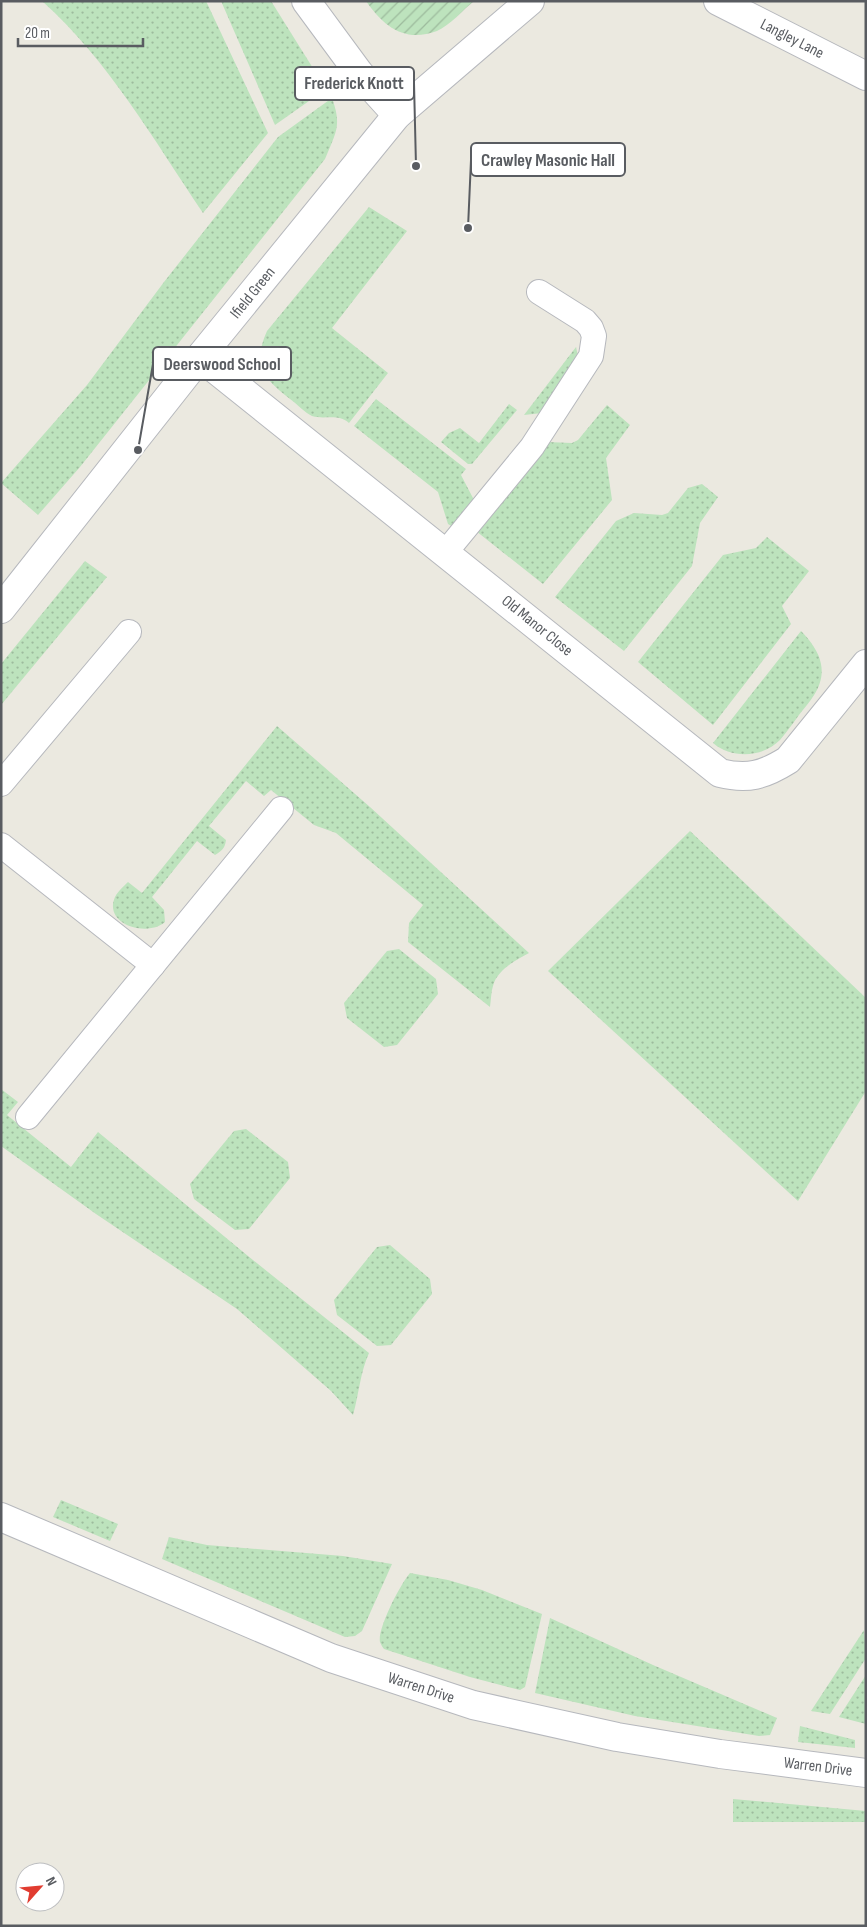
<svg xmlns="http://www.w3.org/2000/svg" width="867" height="1927" font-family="'Sofia Sans Condensed',sans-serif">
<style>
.grass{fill:url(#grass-dots)}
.garden{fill:url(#garden-furrows)}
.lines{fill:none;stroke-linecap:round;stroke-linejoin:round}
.service-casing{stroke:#b6b8bd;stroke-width:26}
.minor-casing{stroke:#b6b8bd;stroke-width:30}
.tertiary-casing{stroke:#b6b8bd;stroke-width:30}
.service{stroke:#fff;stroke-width:24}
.minor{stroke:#fff;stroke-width:28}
.tertiary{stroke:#fff;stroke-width:28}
.labels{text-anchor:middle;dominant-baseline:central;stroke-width:4;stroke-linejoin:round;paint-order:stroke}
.street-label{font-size:16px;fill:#595c61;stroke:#fff}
.leader{fill:none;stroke:#595c61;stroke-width:2}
.callout-dot{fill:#595c61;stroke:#fff;stroke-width:2}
.callout{fill:#fff;stroke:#595c61;stroke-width:2}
.callout-label{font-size:18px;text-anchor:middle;font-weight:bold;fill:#595c61}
</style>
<defs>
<pattern id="grass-dots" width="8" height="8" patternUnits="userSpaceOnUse" patternTransform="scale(1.25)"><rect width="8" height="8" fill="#bde3bd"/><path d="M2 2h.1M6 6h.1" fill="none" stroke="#9dbb9d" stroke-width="1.8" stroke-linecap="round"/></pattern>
<pattern id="garden-furrows" width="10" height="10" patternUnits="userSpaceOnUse" patternTransform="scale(1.25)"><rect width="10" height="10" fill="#bde3bd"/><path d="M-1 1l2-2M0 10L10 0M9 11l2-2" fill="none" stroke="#9dbb9d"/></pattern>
</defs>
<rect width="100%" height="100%" fill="#ebe9e0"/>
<g class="grass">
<path d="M42 1H206L268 133 203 213C154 140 108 60 42 1Z"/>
<path d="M221 1H271L326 89 275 125Z"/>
<path d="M332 98C342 126 336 132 325 159L80 467 38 515 1 483 87 385 164 282 278 137Z"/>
<path d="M369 207 407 231 332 328 388 373 349 423C338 413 325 420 312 416 305 413 297 404 290 399 264 379 252 365 267 331Z"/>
<path d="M576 347 578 356 542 413 524 415Z"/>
<path d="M376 399 466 469 461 475 474 500 453 527 448 524 438 492 354 426Z"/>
<path d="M509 404 517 410 472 464H468L441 442 449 433 460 428 479 443Z"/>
<path d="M607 405 630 425 606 458 612 500 543 584 476 531 547 442 572 443 578 440Z"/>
<path d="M702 484 718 497 700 523 692 566 624 651 555 597 616 521 634 513 662 515 668 513 688 488Z"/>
<path d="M767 537 809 571 782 606 791 624 713 725 638 662 723 555 756 548Z"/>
<path d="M85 561 107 577 1 705V664Z"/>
<path d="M801 631C810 640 819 652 821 664 825 685 811 700 799 715 793 723 787 732 780 740 762 758 732 759 713 743Z"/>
<path d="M277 726 370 807 529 953C516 960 497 970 493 986 491 992 491 1000 490 1007L408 942 409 923 423 905 336 833 314 825 271 790 264 796 246 781 209 826 226 840C225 848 222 851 215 855L197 841 152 897 164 910 165 922C146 938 103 924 115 897 118 891 124 886 128 882L142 893Z"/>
<path d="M690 831 866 998V1091L798 1201 548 971Z"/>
<path d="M399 949 436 979 438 994 397 1045 384 1047 347 1018 344 1003 387 951Z"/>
<path d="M1 1089 18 1102 7 1115 71 1167 98 1132 248 1256 369 1353C360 1373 359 1394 353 1415L331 1391 237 1309 96 1214 1 1146Z"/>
<path d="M246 1129 288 1162 290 1178 249 1229 235 1230 194 1199 190 1184 234 1131Z"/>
<path d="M390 1245 430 1279 432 1294 391 1345 377 1346 337 1315 334 1300 377 1247Z"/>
<path d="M61 1500 118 1524 110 1541 53 1517Z"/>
<path d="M169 1537 207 1545 343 1556 392 1564 362 1631 355 1636 345 1637 162 1559Z"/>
<path d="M410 1573 448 1580 482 1590 542 1614 525 1687 520 1690 470 1677 384 1649C382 1647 381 1644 380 1642 377 1629 401 1583 410 1573Z"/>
<path d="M550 1618 653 1665 777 1718 770 1735 759 1736 635 1716 535 1693Z"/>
<path d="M864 1630 866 1658 830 1714 811 1711Z"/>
<path d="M866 1675V1724L839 1717Z"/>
<path d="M800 1726 855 1740V1748L798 1742Z"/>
<path d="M733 1799 866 1811V1822H733Z"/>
</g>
<path class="garden" d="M366 1H474C464 9 449 26 437 31 405 43 384 27 366 1Z"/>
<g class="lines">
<g class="service-casing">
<g id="service">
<path d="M445 553 532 447 591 356 594 336 591 328 585 321 539 292"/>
<path d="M1 784 129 632"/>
<path d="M1 845 153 965"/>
<path d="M28 1117 281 809"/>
</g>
</g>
<g class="minor-casing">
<g id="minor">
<path d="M718 1 866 76"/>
<path d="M200 357 720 773C748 780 764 775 788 760L866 664"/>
</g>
</g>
<g class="tertiary-casing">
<g id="tertiary">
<path d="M306 1 359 73 397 115"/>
<path d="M1 609 200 357 397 115 530 1"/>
<path d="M1 1517 331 1658 473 1705 617 1737 720 1754 866 1773"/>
</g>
</g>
<use href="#service" class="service"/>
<use href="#minor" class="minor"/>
<use href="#tertiary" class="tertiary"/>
</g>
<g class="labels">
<g class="street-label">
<text transform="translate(792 39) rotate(27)">Langley Lane</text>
<text transform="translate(253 293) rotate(-51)">Ifield Green</text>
<text transform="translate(537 626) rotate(39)">Old Manor Close</text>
<text transform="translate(421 1688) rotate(18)">Warren Drive</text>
<text transform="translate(818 1767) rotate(7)">Warren Drive</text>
</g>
</g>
<path class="leader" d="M416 166L414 83M468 228L471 160M138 450L153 364"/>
<g class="callout-dot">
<circle cx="416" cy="166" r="5"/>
<circle cx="468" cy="228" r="5"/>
<circle cx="138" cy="450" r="5"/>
</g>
<g class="callout">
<rect x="295" y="67" width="119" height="33" rx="5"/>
<rect x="471" y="143" width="154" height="33" rx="5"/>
<rect x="153" y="347" width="138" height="33" rx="5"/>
</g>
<g class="callout-label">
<text x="354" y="89">Frederick Knott</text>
<text x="548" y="166">Crawley Masonic Hall</text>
<text x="222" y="370">Deerswood School</text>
</g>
<rect width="867" height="1927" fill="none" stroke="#595c61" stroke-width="5"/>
<g transform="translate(40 1887) rotate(63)"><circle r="24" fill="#ffffff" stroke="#bdbec0"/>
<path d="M0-4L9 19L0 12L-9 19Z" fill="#e13c30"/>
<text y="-8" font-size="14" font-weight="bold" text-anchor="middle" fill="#595c61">N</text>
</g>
<path d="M18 38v8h125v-8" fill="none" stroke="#595c61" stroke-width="2.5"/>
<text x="25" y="38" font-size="15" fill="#595c61" stroke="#ffffff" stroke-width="4" paint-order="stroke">20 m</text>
</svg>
